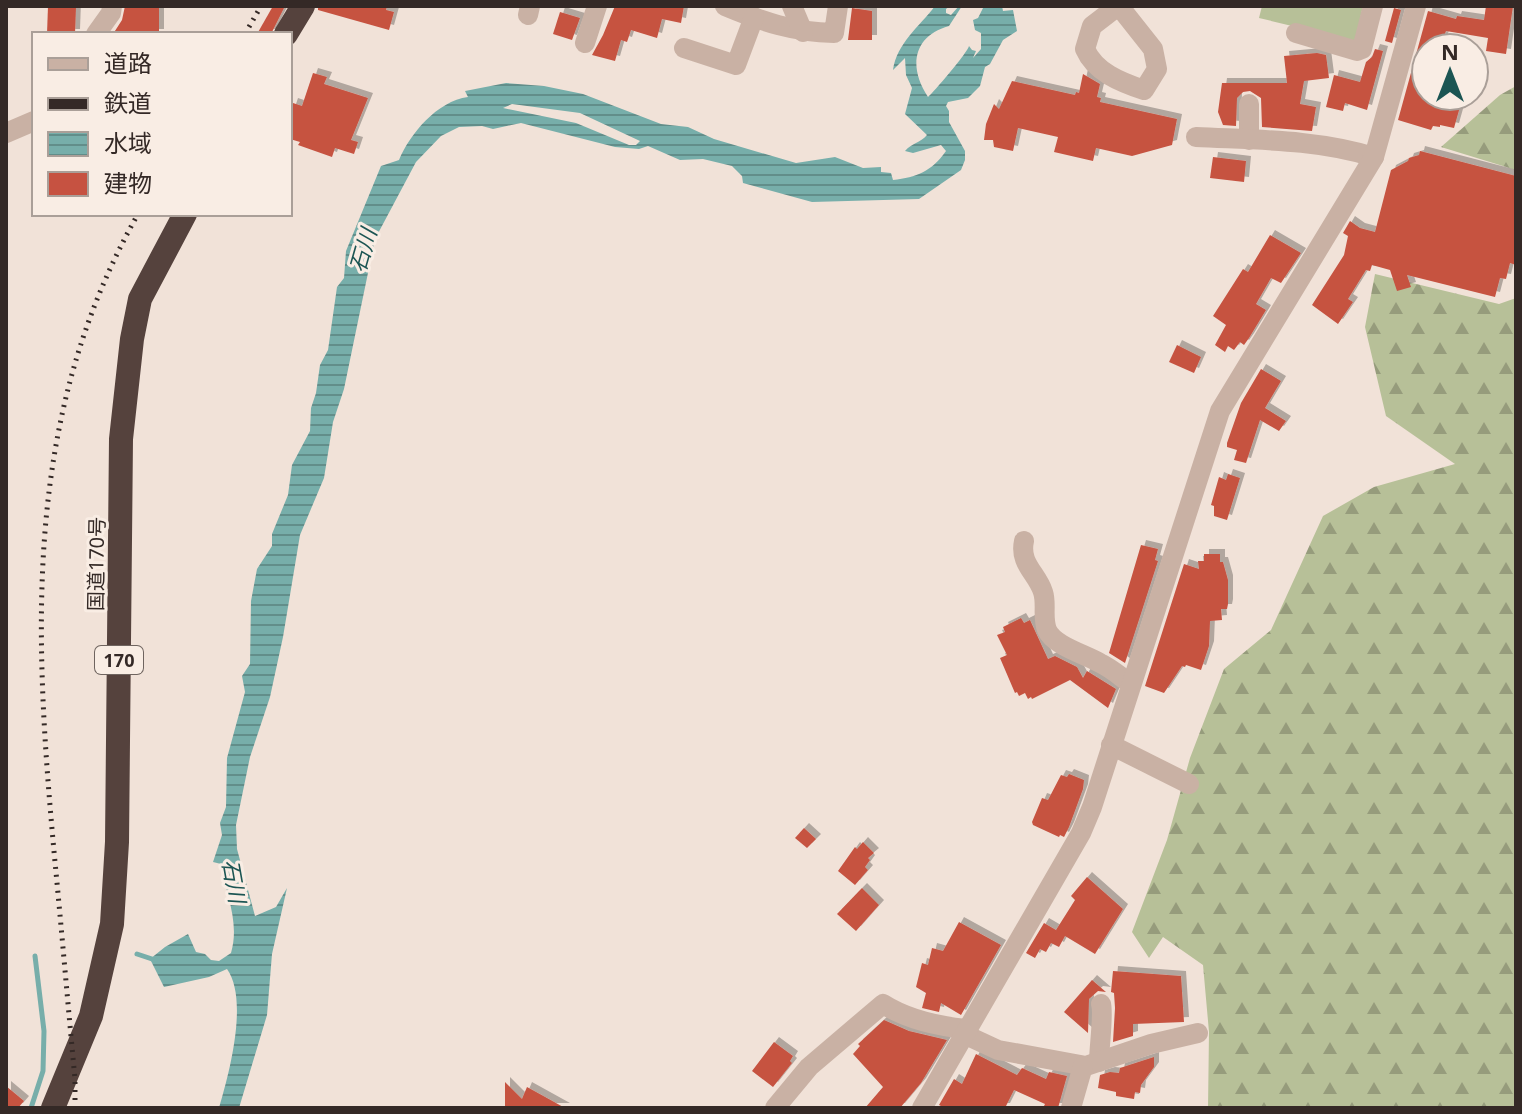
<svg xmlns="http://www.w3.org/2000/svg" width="1522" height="1114" font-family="'Noto Sans','Noto Sans JP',sans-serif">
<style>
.forest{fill:url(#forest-firs)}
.green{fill:#b7c098}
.water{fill:url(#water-rules);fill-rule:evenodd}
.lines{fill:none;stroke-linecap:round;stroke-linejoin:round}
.stream{stroke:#77aeaa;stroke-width:5}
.building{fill:#c65241;filter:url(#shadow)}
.minor{stroke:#c9b1a4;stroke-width:20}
.highway{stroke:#55423d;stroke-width:24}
.rail{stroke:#342926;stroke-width:5;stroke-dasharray:2 6;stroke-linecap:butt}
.labels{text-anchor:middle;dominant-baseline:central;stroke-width:6;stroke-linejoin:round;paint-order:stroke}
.shield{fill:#f9ede4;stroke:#6f645f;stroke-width:2}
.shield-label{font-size:18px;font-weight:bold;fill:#342926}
.street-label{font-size:20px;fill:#342926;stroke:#f9ede4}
.water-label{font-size:22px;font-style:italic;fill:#1c5553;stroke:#f9ede4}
</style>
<defs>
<pattern id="forest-firs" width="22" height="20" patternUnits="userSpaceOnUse" patternTransform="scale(2)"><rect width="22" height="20" fill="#b7c098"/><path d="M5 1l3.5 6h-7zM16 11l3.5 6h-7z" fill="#969c7c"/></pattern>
<pattern id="water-rules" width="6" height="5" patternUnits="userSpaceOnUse" patternTransform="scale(2)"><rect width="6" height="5" fill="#77aeaa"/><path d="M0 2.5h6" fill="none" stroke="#628e8a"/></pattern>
<filter id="shadow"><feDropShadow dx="5" dy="-5" stdDeviation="0" flood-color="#0004"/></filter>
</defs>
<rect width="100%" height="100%" fill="#f1e2d8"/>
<g class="forest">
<path d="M1516 86V170L1441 147 1500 95Z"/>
<path d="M1375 274 1499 304 1516 298V1108H1208L1209 1032 1203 965 1163 937 1149 958 1132 932 1167 840 1190 758 1224 669 1271 630 1323 516 1374 487 1455 464 1386 416 1365 327Z"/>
</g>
<path class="green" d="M1262 6H1363L1355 41 1259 18Z"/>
<path class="water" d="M935 6H950L946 9V13L951 15 959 6H962L949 26C913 36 908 67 928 97 933 93 968 52 969 46L972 50 976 51 973 58 981 49V33L975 30 973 20 978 18 984 6H1002L1003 11 1013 10 1017 31 1003 40 990 64 985 67 980 86 968 98 948 102 946 106 949 111V122L965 151V160L961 170 919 199 812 202 743 183 742 176 732 166 703 159 680 160 648 146 639 149 615 147 521 123 493 129 482 126 459 127 441 136 416 162 375 239 344 389 333 422 324 478 300 535 283 637 270 697 250 757 236 825 237 849 255 916 276 907 287 888 272 954 267 1015 239 1108H219C229 1074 249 1000 227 969L209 977 164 987 150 959 165 947 188 934 196 952 205 954 211 960 219 961 231 953C240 922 226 895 221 864L213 862 222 835 220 823 226 807 227 758 245 692 242 676 250 664 251 601 257 569 272 546V534L288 495 292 465 310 431 311 408 316 393 320 365 328 350 337 287 344 278 346 251 381 166 399 160C410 134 437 101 468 97L465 91 506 83 544 86 583 94 661 124 688 127 714 139 796 163 835 157 863 168 881 167V172L891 173 893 180C917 177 931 172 946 151L941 145 913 153 905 151C912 143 920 143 927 135L905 114 912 88 906 75 905 58 893 70C897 43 919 27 935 6ZM512 104 580 113 640 141 636 145H629L576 123 503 108Z"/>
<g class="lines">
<g class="stream">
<path d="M137 954 155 960"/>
<path d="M31 1108 43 1071 44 1031 35 956"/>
</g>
</g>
<g class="building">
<path d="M48 6 76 7 75 34H47Z"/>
<path d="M125 6H159V34H113L122 20Z"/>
<path d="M273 6H285L271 34H257Z"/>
<path d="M318 6H387L386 10 394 12 389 30 318 10Z"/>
<path d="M615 6H684L681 23 662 19 657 38 631 30 627 42 621 40 615 61 592 55 603 35Z"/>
<path d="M1486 6H1513L1506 54 1486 51 1488 38 1446 31 1439 48H1426V96H1463L1454 128 1440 125V127L1433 126 1431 130 1398 120 1428 11 1456 19 1457 16 1484 20Z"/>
<path d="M852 8 872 11V40H848Z"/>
<path d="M1394 8 1401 10 1392 43 1385 41Z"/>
<path d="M560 12 580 18 572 40 553 34Z"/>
<path d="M1375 49 1383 51 1367 110 1345 103 1343 111 1326 107 1334 75 1360 82 1366 62 1372 57Z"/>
<path d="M1317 53 1326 55 1329 78 1304 81 1300 104 1316 107 1312 131 1262 127 1261 98 1250 91 1243 92 1237 98 1236 126 1223 125 1218 112 1222 83H1287L1284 56Z"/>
<path d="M313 73 327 77 324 84 368 98 351 140 358 142 354 154 335 148 332 157 298 145 300 142 290 139V112L293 103 302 106Z"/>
<path d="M1083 74 1100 84 1097 97 1101 98 1100 102 1177 119 1172 145 1132 156 1096 148 1093 161 1054 152 1058 137 1018 128 1013 151 994 147 993 140H984L986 124 994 104 999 109 1012 81 1075 95 1076 92 1079 93Z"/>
<path d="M1420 151 1516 176V265L1510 263 1506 279 1500 278 1495 297 1407 275 1411 287 1397 291 1390 270 1372 265 1370 271 1366 270 1348 299 1353 302 1338 324 1312 305 1344 255 1348 236 1343 233 1350 221 1360 228 1375 232 1391 170 1408 161 1409 158 1419 155Z"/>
<path d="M1213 157 1246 161 1244 182 1210 178Z"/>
<path d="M1270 235 1301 253 1281 283 1271 278 1256 304 1266 310 1249 338 1244 345 1240 342 1234 350 1228 346 1225 352 1215 345 1226 325 1213 316 1243 269 1248 272Z"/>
<path d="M1177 345 1201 357 1194 373 1169 362Z"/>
<path d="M1261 369 1281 381 1265 408 1286 421 1279 431 1260 420 1246 463 1234 460 1237 450 1227 447V443L1241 403Z"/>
<path d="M1228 474 1240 478 1227 520 1214 516V506L1211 505 1219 477 1226 480Z"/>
<path d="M1141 545 1158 549 1155 560 1158 561 1125 663 1109 653Z"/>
<path d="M1204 554H1220V562H1223L1228 580V604L1227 609H1221L1222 620 1210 621 1209 646 1201 670 1186 665 1185 667 1182 666 1164 693 1145 686 1184 564 1199 569 1198 561H1204Z"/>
<path d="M1021 618 1024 623 1030 620 1048 659 1055 656 1077 667 1083 678 1087 671 1116 689 1108 708 1070 680 1032 699 1031 697 1028 699 1025 693 1019 696 1017 692 1015 693 1000 658 1007 655 997 635 1005 632 1003 627Z"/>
<path d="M1069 774 1084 780 1083 789 1069 827 1064 837 1060 835 1059 837 1033 825 1032 822 1042 798 1048 800 1061 775 1067 777Z"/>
<path d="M804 828 816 839 807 848 795 838Z"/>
<path d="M863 842 874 853 868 858 870 860 865 867 868 870 855 885 838 871 855 847 857 849Z"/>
<path d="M1087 877 1123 909 1095 954 1065 936 1059 947 1051 943 1046 952 1040 949 1035 958 1026 953 1044 923 1061 933 1056 930 1075 900 1071 896Z"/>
<path d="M862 888 879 905 856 931 837 914Z"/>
<path d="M959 922 1001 945 961 1015 941 1003 939 1012 922 1008 926 993 916 987 922 963 928 965 932 948 943 951Z"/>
<path d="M1113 971 1181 976 1184 1022 1133 1024V1036L1113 1042 1115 1008 1114 993 1111 992Z"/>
<path d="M1092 980 1106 992 1098 991 1089 999 1088 1033 1064 1012Z"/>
<path d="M884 1020 909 1031 947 1040 921 1083 900 1108H865L883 1087 853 1054 860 1046 858 1044Z"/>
<path d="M774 1042 793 1056 790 1061 792 1063 773 1087 752 1071Z"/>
<path d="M976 1054 1017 1075 1022 1068 1046 1079 1049 1072 1067 1076 1058 1108H1043L1045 1104 1014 1090 1005 1108H945L939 1105 954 1079 962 1084Z"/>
<path d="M1154 1057V1067L1141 1085 1140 1093 1135 1092 1134 1099 1116 1096V1092L1098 1088 1100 1075 1110 1072 1119 1073 1120 1068Z"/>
<path d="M505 1082 522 1099 527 1087 565 1108H505Z"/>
<path d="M6 1086 24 1101 18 1108H6Z"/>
</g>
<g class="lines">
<g class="minor">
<path d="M725 6C763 22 793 32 834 33L838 6"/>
<path d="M792 6 803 32"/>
<path d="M1118 6 1092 26 1085 49C1095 72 1120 82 1144 90L1157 69 1153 49 1119 6"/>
<path d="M528 15 530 6"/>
<path d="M1296 33 1357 51 1362 49 1373 6"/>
<path d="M96 34 111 13 112 6"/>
<path d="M585 43 597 6"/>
<path d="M684 48 736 65 754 17"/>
<path d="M1249 104V140"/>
<path d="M6 133 34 121"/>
<path d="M1196 137C1255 140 1317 139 1374 157"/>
<path d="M1024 541C1019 564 1037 573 1043 592 1047 604 1042 617 1047 630 1054 646 1085 654 1100 663 1111 668 1121 677 1131 684"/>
<path d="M1111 745 1189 784"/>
<path d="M1099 1062C1099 1048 1104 1013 1101 1004"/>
<path d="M775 1108 809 1067 883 1004C908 1020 937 1026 966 1029L970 1037 998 1050 1086 1066 1151 1044 1198 1033"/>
<path d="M922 1108 1081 833 1092 807 1220 411 1374 157 1416 6"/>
<path d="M1071 1108 1083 1066"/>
</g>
<g class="highway">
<path d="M286 34 303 6"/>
<path d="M53 1108 91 1016 112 924 117 842 121 439 132 339 140 299 185 214"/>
</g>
<g class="rail">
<path d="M245 34 261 6"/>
<path d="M75 1108V1079C68 1006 62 934 55 862 34 636 22 419 138 214"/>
</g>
</g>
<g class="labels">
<rect class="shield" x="95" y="646" width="48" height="28" rx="6"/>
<g class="shield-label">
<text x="119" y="660">170</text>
</g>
<g class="street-label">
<text transform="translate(96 564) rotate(-89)">国道170号</text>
</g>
<g class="water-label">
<text transform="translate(362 250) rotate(-74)">石川</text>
<text transform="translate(235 881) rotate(80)">石川</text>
</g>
</g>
<rect width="1522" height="1114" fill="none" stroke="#342926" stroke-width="16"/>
<rect x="32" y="32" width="260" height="184" fill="#f9ede4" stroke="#aa9f98" stroke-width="2"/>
<rect x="48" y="58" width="40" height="12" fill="#c9b1a4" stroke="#aa9f98" stroke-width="2"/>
<text x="104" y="72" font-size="24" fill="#342926">道路</text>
<rect x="48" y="98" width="40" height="12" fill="#342926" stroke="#aa9f98" stroke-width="2"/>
<text x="104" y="112" font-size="24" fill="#342926">鉄道</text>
<rect x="48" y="132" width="40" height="24" fill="url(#water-rules)" stroke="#aa9f98" stroke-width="2"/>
<text x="104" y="152" font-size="24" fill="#342926">水域</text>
<rect x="48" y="172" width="40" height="24" fill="#c65241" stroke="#aa9f98" stroke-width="2"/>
<text x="104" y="192" font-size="24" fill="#342926">建物</text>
<g transform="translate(1450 72)"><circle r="38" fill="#f9ede4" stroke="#aa9f98" stroke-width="2"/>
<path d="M0-6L14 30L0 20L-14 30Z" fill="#1c5553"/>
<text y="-12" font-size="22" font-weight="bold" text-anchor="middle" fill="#342926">N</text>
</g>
</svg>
